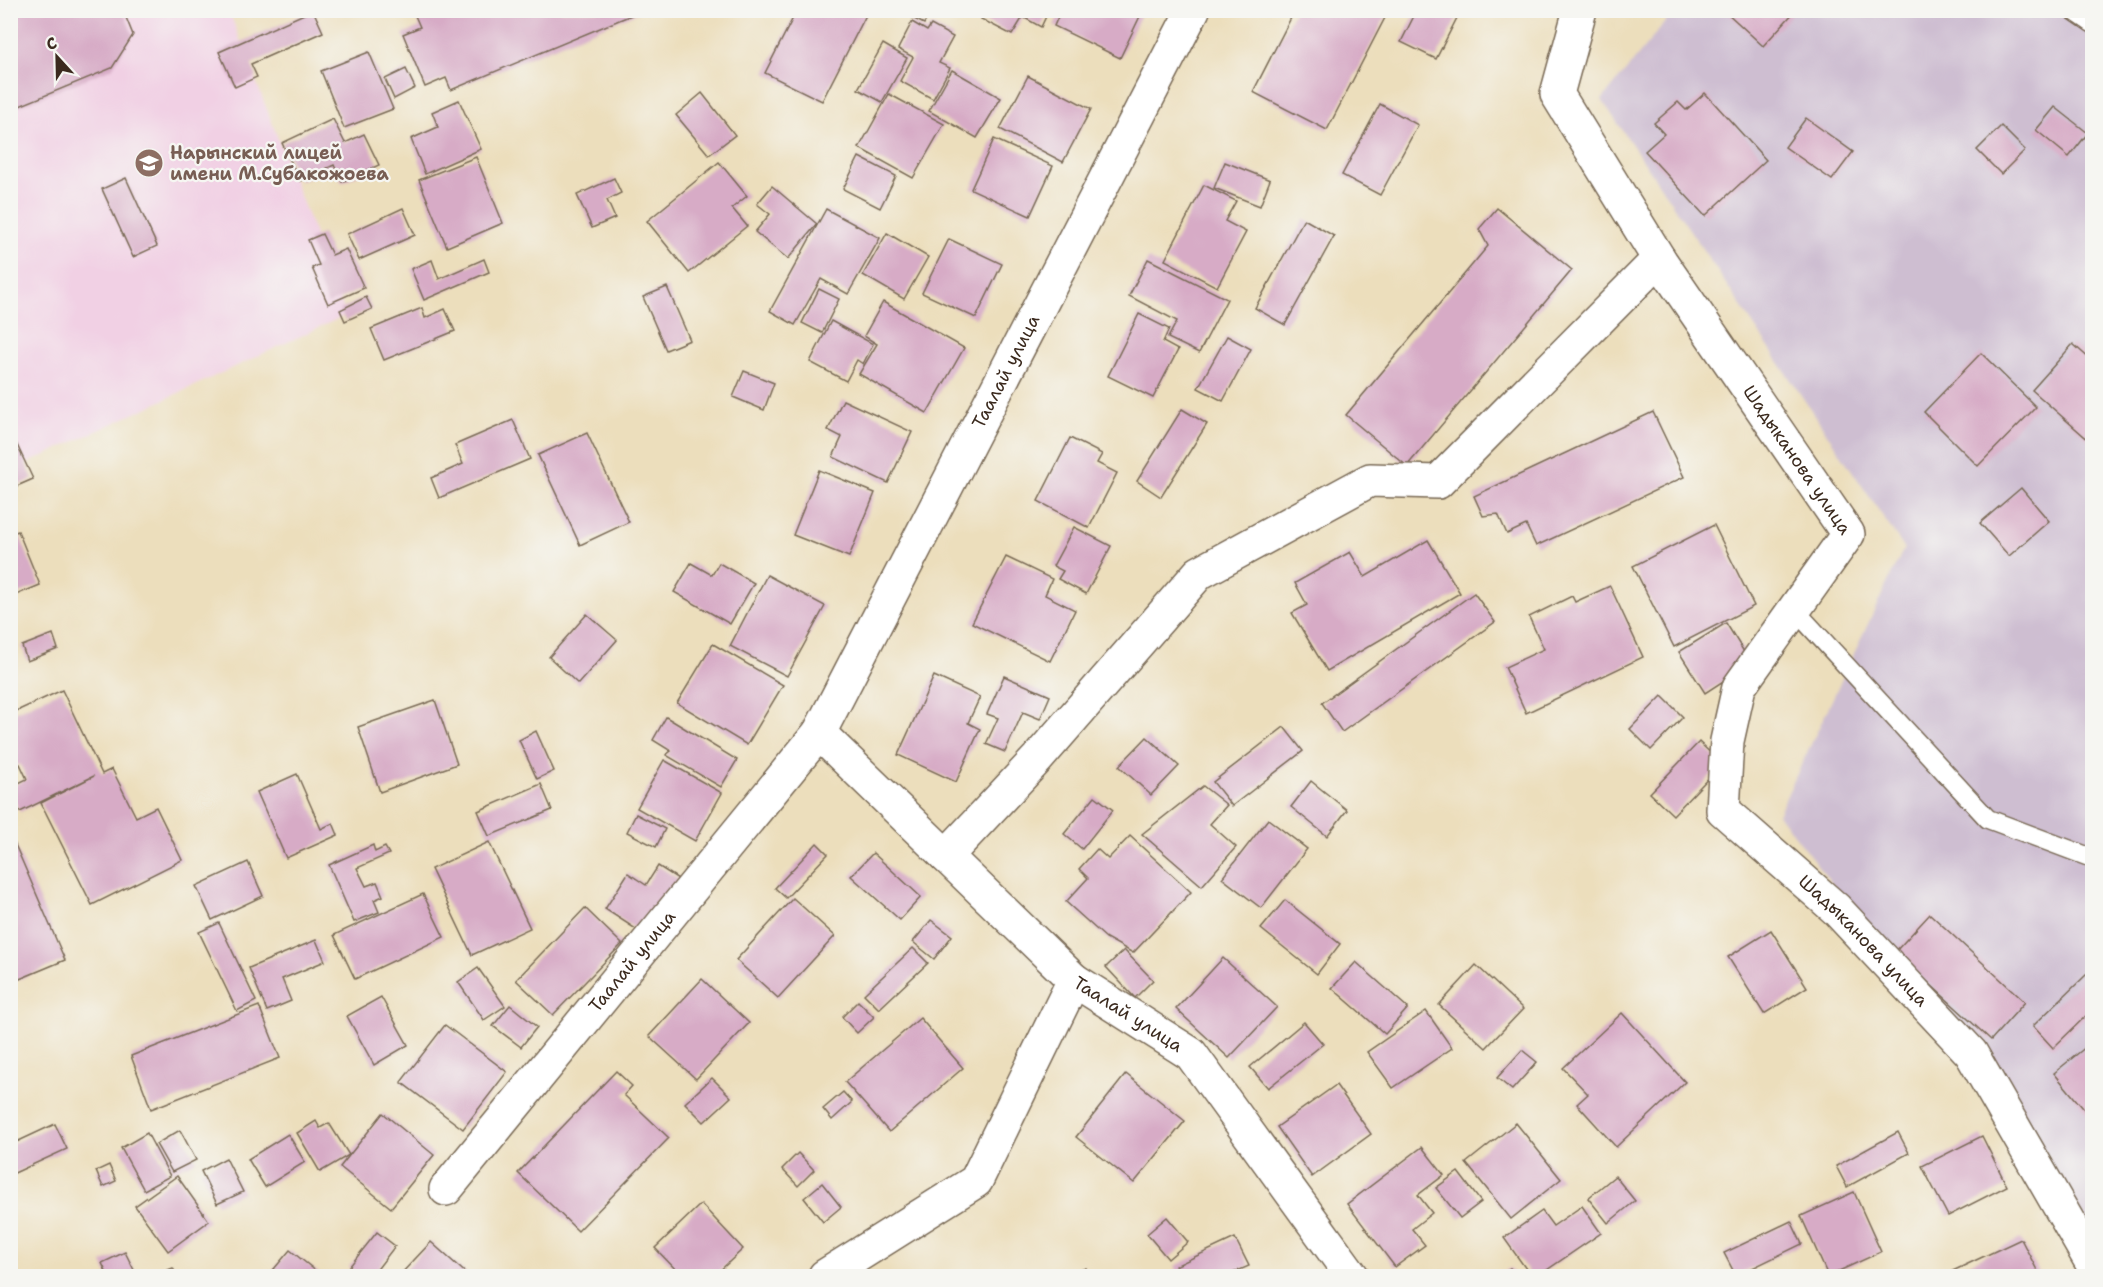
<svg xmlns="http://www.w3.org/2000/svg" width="2103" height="1287" font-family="'Shantell Sans',sans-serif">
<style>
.built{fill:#f1d0e4}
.industrial{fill:#cebed1}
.building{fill:#d7abc6}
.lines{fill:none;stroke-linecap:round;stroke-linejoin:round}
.service-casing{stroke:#796955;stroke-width:21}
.minor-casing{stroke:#796955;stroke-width:36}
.tertiary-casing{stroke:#796955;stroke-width:36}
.service{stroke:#fff;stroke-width:18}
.minor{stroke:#fff;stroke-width:33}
.tertiary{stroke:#fff;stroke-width:33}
.labels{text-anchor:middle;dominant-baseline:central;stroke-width:4.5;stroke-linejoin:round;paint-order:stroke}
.education-label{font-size:18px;font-weight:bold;fill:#785e54;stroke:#f6f6f2;text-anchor:start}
.street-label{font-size:18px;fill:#3b2a1e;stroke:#f6f6f2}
</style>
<rect width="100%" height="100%" fill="#f6f6f2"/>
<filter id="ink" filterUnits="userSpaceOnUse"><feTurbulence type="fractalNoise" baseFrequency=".0167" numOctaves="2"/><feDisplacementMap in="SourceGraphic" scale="12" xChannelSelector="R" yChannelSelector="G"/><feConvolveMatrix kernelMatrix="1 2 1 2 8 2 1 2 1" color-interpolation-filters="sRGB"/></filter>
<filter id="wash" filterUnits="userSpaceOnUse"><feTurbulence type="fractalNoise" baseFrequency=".008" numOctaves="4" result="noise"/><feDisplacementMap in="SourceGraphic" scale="24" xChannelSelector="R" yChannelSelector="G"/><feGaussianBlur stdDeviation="1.35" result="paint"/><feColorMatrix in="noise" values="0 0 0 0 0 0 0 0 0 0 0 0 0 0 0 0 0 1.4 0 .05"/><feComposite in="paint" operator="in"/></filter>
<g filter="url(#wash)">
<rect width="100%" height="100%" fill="#ecdebc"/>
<path class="built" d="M10 11H229L346 315 11 471Z"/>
<path class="industrial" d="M1674 11H2092V1240L1849 906 1778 814 1904 548 1602 100Z"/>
<g id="blocks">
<g class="building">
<path d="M10 10H123L133 35 112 68 10 110Z"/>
<path d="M313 10 323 32 251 64 257 77 235 87 219 52Z"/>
<path d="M797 10H858L866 15 822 101 765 73Z"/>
<path d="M897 10H931L924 24Z"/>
<path d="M986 10H1049L1041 27 1023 17 1012 35 981 19Z"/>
<path d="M1061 10H1143L1120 58 1054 26Z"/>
<path d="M1295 10H1389L1327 130 1253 92Z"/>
<path d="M1417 10H1461L1436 59 1401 42Z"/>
<path d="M1724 10H1796L1763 46Z"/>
<path d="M413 11H641L451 90 446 78 425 87 403 34 420 27Z"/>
<path d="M912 22 927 31 931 25 953 37 939 63 950 68 933 99 900 81 913 57 898 49Z"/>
<path d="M883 44 907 58 882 102 858 89Z"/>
<path d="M369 52 393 109 344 128 321 71Z"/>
<path d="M406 69 415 88 394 99 385 79Z"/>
<path d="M952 70 1001 98 977 138 929 111Z"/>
<path d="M1028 76 1091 109 1063 162 1000 129Z"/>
<path d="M702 93 735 135 709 155 676 115Z"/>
<path d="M1705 93 1766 160 1705 216 1645 151 1664 134 1654 123 1678 102 1686 110Z"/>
<path d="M889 94 944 124 913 178 859 148Z"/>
<path d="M459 100 481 149 425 174 411 139 438 127 432 112Z"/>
<path d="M1380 104 1418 125 1380 195 1342 175Z"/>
<path d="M2055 107 2088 133 2069 157 2036 130Z"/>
<path d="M1806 118 1853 152 1832 180 1785 147Z"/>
<path d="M333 119 345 143 364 134 379 165 342 182 334 165 300 181 282 143Z"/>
<path d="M2001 126 2025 150 2001 174 1977 150Z"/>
<path d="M994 139 1053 166 1030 216 971 189Z"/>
<path d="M476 157 503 223 447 247 419 180Z"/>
<path d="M859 157 896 176 880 208 843 189Z"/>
<path d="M719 162 747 196 732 208 747 226 689 273 647 221Z"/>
<path d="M1225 162 1270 180 1260 206 1214 188Z"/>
<path d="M126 178 157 246 133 257 102 189Z"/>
<path d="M614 178 621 193 607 200 615 218 592 228 577 195Z"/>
<path d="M1204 185 1236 201 1225 221 1246 232 1217 287 1165 260Z"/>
<path d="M772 186 817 224 788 259 755 232 770 214 757 204Z"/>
<path d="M403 208 415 235 359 260 347 234Z"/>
<path d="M1497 208 1572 270 1407 466 1346 415 1488 246 1479 229Z"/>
<path d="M826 209 880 238 848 294 821 279 795 325 770 311Z"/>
<path d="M1304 219 1334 236 1285 325 1255 308Z"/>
<path d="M887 233 928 257 904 299 863 275Z"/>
<path d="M322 234 332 255 346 249 364 288 328 304 312 268 319 265 308 240Z"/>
<path d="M949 239 1002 264 976 318 922 293Z"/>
<path d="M484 259 489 272 424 300 411 269 432 260 439 279Z"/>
<path d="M1148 259 1227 299 1199 353 1168 338 1177 321 1129 296Z"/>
<path d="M667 287 690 340 666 350 643 297Z"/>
<path d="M819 289 839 299 822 333 802 323Z"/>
<path d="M366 297 372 309 345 321 340 310Z"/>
<path d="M883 302 964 348 927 413 859 374 877 344 864 336Z"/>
<path d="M422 308 425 318 445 309 455 331 384 360 371 329Z"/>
<path d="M1139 314 1169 329 1163 342 1178 350 1153 398 1108 376Z"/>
<path d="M831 321 873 344 863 364 857 360 846 381 810 362Z"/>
<path d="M1227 336 1251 349 1223 401 1198 388Z"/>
<path d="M2073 344 2092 361V443L2032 390Z"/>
<path d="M1981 353 2036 407 1978 466 1924 412Z"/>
<path d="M744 371 774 383 764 410 733 397Z"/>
<path d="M843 400 912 432 888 483 833 457 842 437 828 430Z"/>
<path d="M1182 409 1207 424 1161 497 1137 481Z"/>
<path d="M1653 412 1684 477 1536 546 1526 525 1507 534 1498 514 1483 516 1474 496Z"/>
<path d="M513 420 530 459 439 498 431 478 463 464 455 445Z"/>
<path d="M10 430 33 479 10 489Z"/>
<path d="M587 433 629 522 580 545 538 455Z"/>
<path d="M1070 438 1102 454 1097 463 1117 473 1089 528 1038 501Z"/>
<path d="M819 470 875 493 849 557 793 535Z"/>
<path d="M2021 488 2049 521 2009 556 1980 523Z"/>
<path d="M1714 525 1754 606 1674 647 1633 566Z"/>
<path d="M1074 527 1111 546 1086 594 1058 579 1063 571 1053 566Z"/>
<path d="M18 531 40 585 11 597 10 534Z"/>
<path d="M1428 540 1460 593 1327 671 1292 613 1307 605 1295 583 1350 552 1365 577Z"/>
<path d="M1006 557 1052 579 1045 595 1075 610 1050 661 972 623Z"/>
<path d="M691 563 712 575 719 563 754 583 730 624 674 592Z"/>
<path d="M767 575 825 606 787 676 730 646Z"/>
<path d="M1610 586 1643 657 1526 713 1505 667 1544 649 1529 617 1572 596 1575 602Z"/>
<path d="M1474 593 1495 622 1342 732 1322 703Z"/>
<path d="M587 614 617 640 578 684 549 657Z"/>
<path d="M1726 623 1751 663 1705 693 1679 652Z"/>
<path d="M53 634 58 649 27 661 22 646Z"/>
<path d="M713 644 783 685 747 745 677 703Z"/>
<path d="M934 676 980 697 968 723 980 729 956 782 898 755Z"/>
<path d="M1004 676 1050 696 1040 719 1023 712 1005 752 986 744 998 718 987 714Z"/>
<path d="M62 690 102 774 112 769 136 817 156 807 182 860 92 905 41 803 94 776 20 812 10 793V787L27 779 20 764 10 769V714Z"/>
<path d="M1662 696 1683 717 1651 750 1630 729Z"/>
<path d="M435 700 457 764 380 792 358 727Z"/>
<path d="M666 717 737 760 721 787 666 755 671 751 653 740Z"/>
<path d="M1284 727 1303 751 1232 806 1213 782Z"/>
<path d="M536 731 554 771 537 779 519 740Z"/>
<path d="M1147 737 1179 766 1151 795 1119 766Z"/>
<path d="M1699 742 1722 764 1673 815 1650 793Z"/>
<path d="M664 760 722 793 695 841 637 808Z"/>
<path d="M297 774 321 829 333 823 338 835 286 858 257 792Z"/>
<path d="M1311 781 1347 810 1327 836 1291 807Z"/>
<path d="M541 784 552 810 489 836 478 811Z"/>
<path d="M1203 786 1227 805 1210 824 1236 847 1202 886 1142 834Z"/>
<path d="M1095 796 1113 810 1082 849 1064 834Z"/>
<path d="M636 814 665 829 656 847 627 832Z"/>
<path d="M1268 819 1307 849 1261 908 1222 878Z"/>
<path d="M10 833 65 960 10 983Z"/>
<path d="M1130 836 1191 892 1133 953 1106 938 1066 902 1088 878 1079 869 1097 849 1108 859Z"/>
<path d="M489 842 530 928 472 955 431 869Z"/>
<path d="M817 843 828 854 786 898 775 888Z"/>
<path d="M373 845 375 852 385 847 389 854 357 868 366 886 377 882 383 896 374 900 379 912 354 922 329 865Z"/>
<path d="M873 853 921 897 900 920 851 876Z"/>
<path d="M248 862 263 896 212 920 196 886Z"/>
<path d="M658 866 683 882 648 937 605 909 628 873 646 885Z"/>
<path d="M423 894 444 937 355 979 334 935Z"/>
<path d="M793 898 835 936 778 998 736 960Z"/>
<path d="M1285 900 1340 944 1317 974 1261 929Z"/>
<path d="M585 908 622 944 553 1015 516 980Z"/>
<path d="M1930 914 2025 1002 1991 1040 1895 952Z"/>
<path d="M931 920 952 936 934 959 913 942Z"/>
<path d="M219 923 256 1001 237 1011 199 932Z"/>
<path d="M1771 930 1807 987 1764 1014 1728 957Z"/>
<path d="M316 940 325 961 282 979 291 1001 267 1011 249 968Z"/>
<path d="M913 948 928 963 879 1009 864 994Z"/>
<path d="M1124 950 1153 980 1135 998 1106 967Z"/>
<path d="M1223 958 1277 1007 1229 1058 1176 1009Z"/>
<path d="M1356 962 1408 1008 1385 1034 1332 988Z"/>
<path d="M1476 965 1523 1009 1486 1048 1439 1005Z"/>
<path d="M478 968 505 1006 484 1020 458 982Z"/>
<path d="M2087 974 2092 980V1010L2053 1048 2033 1026Z"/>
<path d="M702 979 749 1023 696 1079 649 1036Z"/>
<path d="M381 997 408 1045 374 1065 347 1016Z"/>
<path d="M858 1001 874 1017 857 1033 842 1017Z"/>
<path d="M510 1005 537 1027 521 1047 493 1026Z"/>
<path d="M259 1006 280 1058 151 1109 131 1056Z"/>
<path d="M1426 1011 1452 1048 1393 1088 1367 1052Z"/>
<path d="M1622 1013 1685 1082 1616 1147 1577 1104 1588 1094 1563 1068Z"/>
<path d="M920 1018 963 1068 889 1132 845 1082Z"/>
<path d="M1304 1022 1323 1044 1268 1088 1250 1067Z"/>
<path d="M445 1025 507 1072 463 1129 401 1082Z"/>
<path d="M2092 1042V1119L2054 1073Z"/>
<path d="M1522 1050 1537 1062 1512 1090 1497 1078Z"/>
<path d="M616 1071 632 1086 624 1095 669 1138 578 1231 518 1173Z"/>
<path d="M1126 1074 1185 1121 1134 1183 1076 1137Z"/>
<path d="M712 1078 731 1097 704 1122 685 1103Z"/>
<path d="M1336 1085 1371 1134 1312 1177 1277 1127Z"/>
<path d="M843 1092 852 1102 832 1120 823 1109Z"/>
<path d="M383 1113 434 1155 391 1208 340 1167Z"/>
<path d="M316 1121 320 1128 329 1123 349 1155 320 1172 297 1133Z"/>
<path d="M1516 1123 1561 1179 1511 1219 1466 1163Z"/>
<path d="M55 1124 67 1149 10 1175V1145Z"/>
<path d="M180 1130 196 1160 172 1172 156 1144Z"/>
<path d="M1898 1132 1909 1153 1847 1187 1836 1166Z"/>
<path d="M147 1133 170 1176 144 1190 121 1148Z"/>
<path d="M288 1134 305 1162 265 1187 248 1159Z"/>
<path d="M1982 1136 2007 1186 1948 1216 1922 1166Z"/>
<path d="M1422 1147 1444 1175 1418 1195 1432 1213 1412 1229 1425 1245 1395 1267 1347 1204Z"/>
<path d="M798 1153 814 1170 798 1186 782 1169Z"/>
<path d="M226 1158 243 1192 217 1204 201 1171Z"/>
<path d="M109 1165 116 1181 103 1187 96 1171Z"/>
<path d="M1458 1172 1481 1202 1460 1218 1436 1188Z"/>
<path d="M177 1176 209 1221 168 1251 135 1206Z"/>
<path d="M1615 1176 1635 1201 1608 1223 1588 1198Z"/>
<path d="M822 1183 841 1207 823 1222 804 1198Z"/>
<path d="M1854 1192 1881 1252 1828 1276 1801 1216Z"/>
<path d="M701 1204 743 1249 714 1276H682L655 1248Z"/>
<path d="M1582 1206 1601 1233 1538 1276H1531L1504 1238 1542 1211 1553 1226Z"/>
<path d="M1167 1217 1188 1242 1168 1259 1147 1234Z"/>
<path d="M1791 1221 1802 1244 1736 1276 1724 1253Z"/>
<path d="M377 1232 395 1246 372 1276H361L349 1267Z"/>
<path d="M1235 1238 1249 1266 1226 1276H1180L1175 1266Z"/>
<path d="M2021 1239 2040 1276H1942Z"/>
<path d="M431 1242 469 1276H399Z"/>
<path d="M290 1250 322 1276H268Z"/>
<path d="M125 1252 137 1276H108L102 1263Z"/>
<path d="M173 1268 177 1276H159L158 1274Z"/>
<path d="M1086 1268 1089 1276H1065Z"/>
<path d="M1510 1268 1516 1276H1498Z"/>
</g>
</g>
</g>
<g filter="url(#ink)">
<use href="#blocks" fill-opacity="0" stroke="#796955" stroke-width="1.5"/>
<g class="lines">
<g class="service-casing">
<g id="service">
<path d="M2073 10 2092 23"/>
<path d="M1794 609 1988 819 2092 858"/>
</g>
</g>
<g class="minor-casing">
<g id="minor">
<path id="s1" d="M1580 10 1557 94 1659 259 1848 534 1739 687 1727 741 1723 810 1836 909 1971 1053 2092 1263"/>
<path d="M946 856 1038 758 1199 573 1370 480 1438 482 1659 259"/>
<path id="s2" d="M1074 980 1191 1054 1352 1276"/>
<path id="s3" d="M446 1189 819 733"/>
</g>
</g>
<g class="tertiary-casing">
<g id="tertiary">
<path id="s4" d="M825 1276 976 1181 1074 980 819 733 1193 10"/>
</g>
</g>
<use href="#service" class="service"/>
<use href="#minor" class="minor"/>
<use href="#tertiary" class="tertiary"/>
</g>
</g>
<defs>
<g id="school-disc" transform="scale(1.5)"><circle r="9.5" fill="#8d6e63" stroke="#f6f6f2"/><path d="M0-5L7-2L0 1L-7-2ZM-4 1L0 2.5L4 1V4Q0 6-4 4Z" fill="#fff"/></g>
</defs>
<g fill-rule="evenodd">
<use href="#school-disc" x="149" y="163"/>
</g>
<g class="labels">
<g class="education-label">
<text x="170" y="153">Нарынский лицей<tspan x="170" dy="21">имени М.Субакожоева</tspan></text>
</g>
<g class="street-label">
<text stroke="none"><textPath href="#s4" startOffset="1164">Таалай улица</textPath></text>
<text stroke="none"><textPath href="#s1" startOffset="525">Шадыканова улица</textPath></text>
<text stroke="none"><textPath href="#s1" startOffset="1119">Шадыканова улица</textPath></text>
<text stroke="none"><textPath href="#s3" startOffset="294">Таалай улица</textPath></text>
<text stroke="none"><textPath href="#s2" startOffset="64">Таалай улица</textPath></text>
</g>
</g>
<rect width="2103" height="1287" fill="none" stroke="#f6f6f2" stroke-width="36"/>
<g transform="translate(57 57) rotate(338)" stroke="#f6f6f2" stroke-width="4.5" paint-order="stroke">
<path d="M0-4.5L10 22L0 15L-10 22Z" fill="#3b2a1e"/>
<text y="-9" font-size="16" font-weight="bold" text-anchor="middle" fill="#3b2a1e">С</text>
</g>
</svg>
